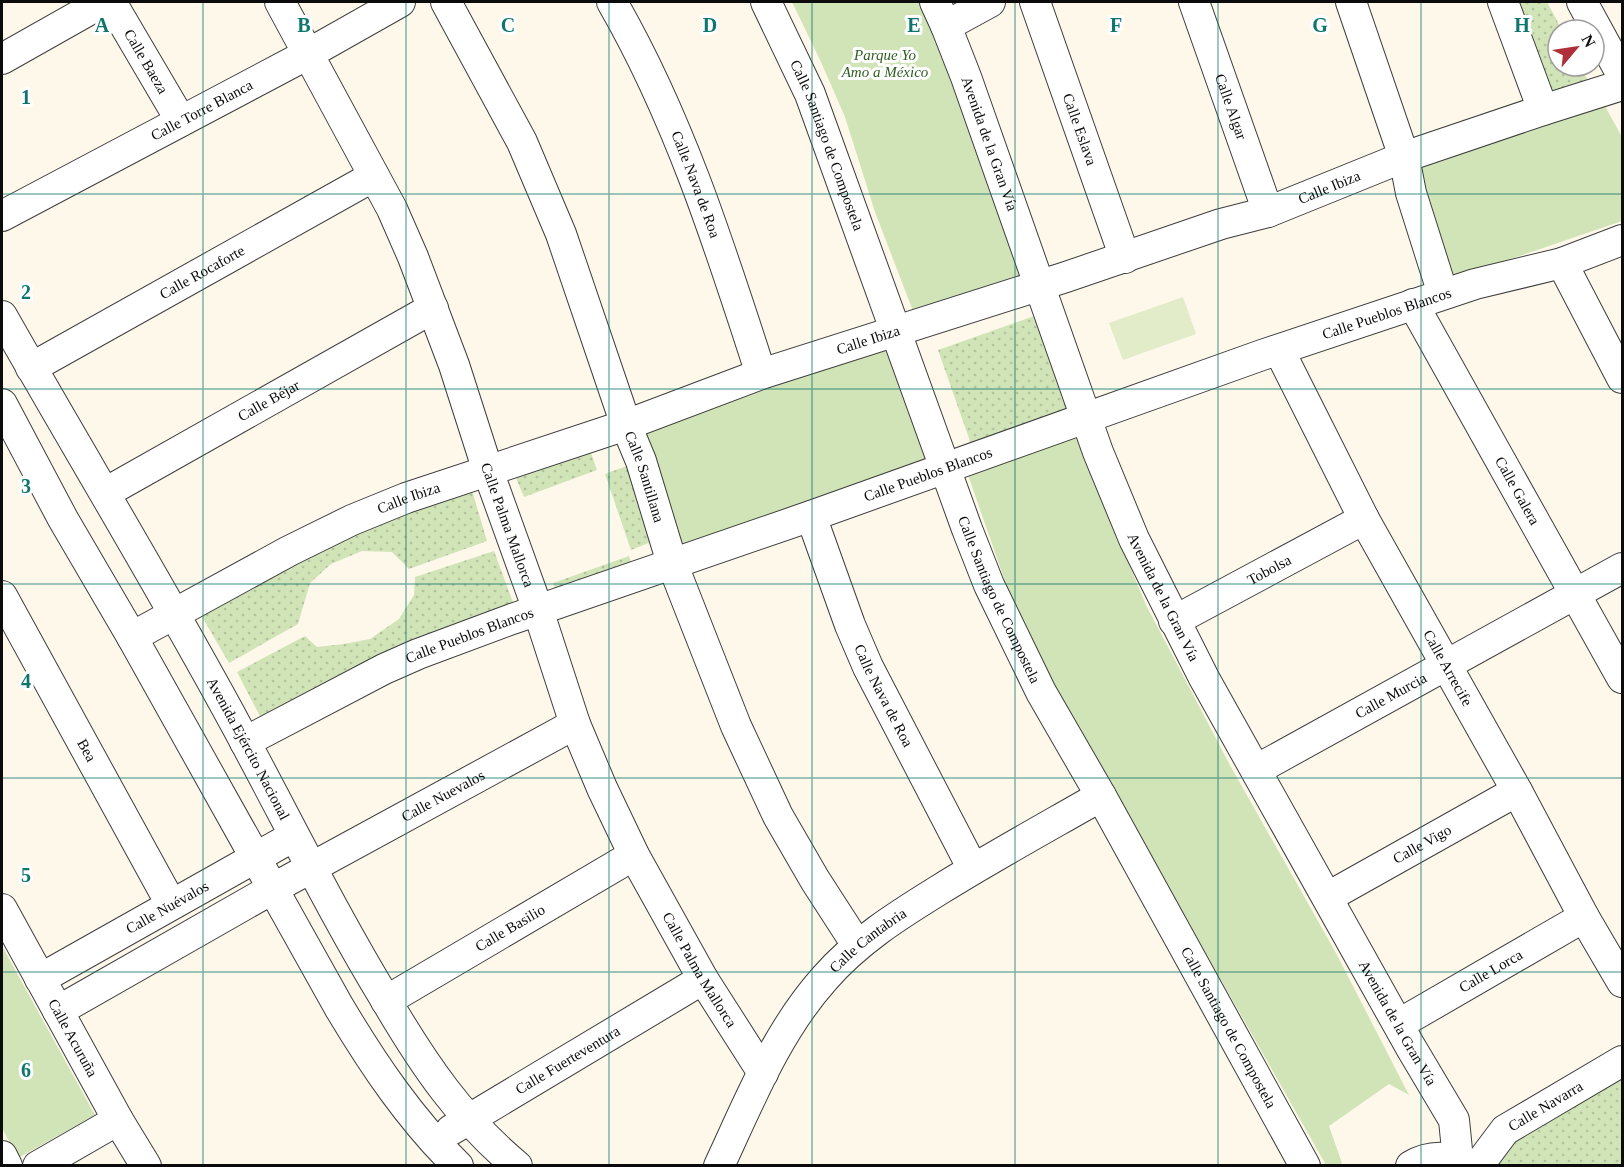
<svg xmlns="http://www.w3.org/2000/svg" width="1624" height="1167" font-family="'Times New Roman',serif">
<style>
.grass{fill:url(#grass-dots)}
.park{fill:#d1e4b7}
.pitch{fill:#e2ecc8}
.lines{fill:none;stroke-linecap:round;stroke-linejoin:round}
.minor-casing{stroke:#3e3e3e;stroke-width:32}
.minor{stroke:#fff;stroke-width:30}
.grid{fill:none;stroke:#0f766e;stroke-width:1.5;stroke-opacity:0.55}
.labels{text-anchor:middle;dominant-baseline:central;stroke-width:6;stroke-linejoin:round;paint-order:stroke}
.park-label{font-size:15px;font-style:italic;fill:#305c21;stroke:#fff}
.street-label{font-size:15px;fill:#0b0b0b;stroke:#fff}
.grid-label{font-size:20px;text-anchor:middle;font-weight:bold;fill:#0f766e;stroke:#fff;stroke-width:6;stroke-linejoin:round;paint-order:stroke}
</style>
<defs>
<pattern id="grass-dots" width="8" height="8" patternUnits="userSpaceOnUse" patternTransform="scale(1.5)"><rect width="8" height="8" fill="#d1e4b7"/><path d="M2 2h.1M6 6h.1" fill="none" stroke="#b2c29c" stroke-width="1.8" stroke-linecap="round"/></pattern>
</defs>
<rect width="100%" height="100%" fill="#fdf8ea"/>
<g class="grass">
<path d="M1511 2H1547L1562 30H1558V66H1580L1591 86 1547 101Z"/>
<path d="M1034 316 1067 410 971 444 938 350Z"/>
<path d="M591 453 597 470 524 497 516 478Z"/>
<path d="M629 465 656 540 631 550 605 474Z"/>
<path d="M471 487 487 541 409 569 392 552 362 551 331 564 310 583 298 624 229 663 198 610 341 533Z"/>
<path d="M494 551 514 605 265 726 237 672 305 636 317 647 344 644 370 639 399 619 414 595 415 577Z"/>
<path d="M629 556 637 579 560 606 553 583Z"/>
<path d="M1622 1074V1165H1497L1489 1157Z"/>
</g>
<g class="park">
<path d="M792 2H923L935 30 1019 275 913 311 875 212 845 117 821 62Z"/>
<path d="M1600 97 1622 137V221L1449 280 1410 159Z"/>
<path d="M896 340 939 459 679 552 635 433Z"/>
<path d="M1076 437 1146 605 1231 767 1336 953 1409 1095 1389 1084 1329 1126 1342 1163 1339 1165H1326L1021 627 968 475Z"/>
<path d="M2 946 95 1115 18 1158 2 1128Z"/>
</g>
<path class="pitch" d="M1183 297 1196 334 1123 360 1109 323Z"/>
<g class="lines">
<g class="minor-casing">
<g id="minor">
<path id="s1" d="M111 2 181 121"/>
<path id="s2" d="M280 2 392 209 413 257 454 365 488 471 538 610 575 724 602 788 634 855 703 979 763 1073"/>
<path id="s3" d="M446 2 522 142 561 234 626 425 641 461 672 563 736 726 778 816 815 880 857 945"/>
<path id="s4" d="M612 2C679 118 720 247 761 374"/>
<path id="s5" d="M766 2 810 94 967 529 989 585 1041 692 1101 796 1305 1166"/>
<path id="s6" d="M935 2 946 26 966 77 1098 452 1134 539 1204 678 1410 1046 1454 1120 1458 1160"/>
<path id="s7" d="M1035 2 1125 258"/>
<path id="s8" d="M1194 2 1268 212"/>
<path d="M1351 2 1404 157 1411 193 1443 294"/>
<path d="M1503 2 1543 110"/>
<path d="M1582 2 1622 75"/>
<path d="M946 26 990 2"/>
<path d="M2 59 103 2"/>
<path id="s9" d="M2 216 308 54 400 2"/>
<path d="M1562 263 1622 378"/>
<path id="s10" d="M1413 304 1622 678"/>
<path id="s11" d="M2 316C79 452 161 586 236 725 286 817 332 912 387 1002 424 1065 460 1118 517 1166"/>
<path id="s12" d="M1279 350 1364 519 1517 791 1584 917 1622 982"/>
<path id="s13" d="M31 368 374 176"/>
<path d="M2 404 63 519 132 637 339 1007C373 1064 410 1119 458 1166"/>
<path id="s14" d="M105 493 433 308"/>
<path id="s15" d="M811 516 850 625 868 667 973 869"/>
<path id="s16" d="M2 596 171 904"/>
<path id="s17" d="M1174 621 1364 519"/>
<path id="s18" d="M132 637 289 551 352 520 406 498 626 425 761 374 1066 277 1221 224 1268 212 1404 157 1543 110 1622 85"/>
<path id="s19" d="M245 742 384 669 418 654 512 619 811 516 1262 355 1475 284 1562 263 1622 240"/>
<path id="s20" d="M1256 770 1622 568"/>
<path id="s21" d="M1328 897 1517 791"/>
<path id="s22" d="M2 909 118 1120 146 1166"/>
<path id="s23" d="M40 979 294 836"/>
<path id="s24" d="M386 1001 634 855"/>
<path id="s25" d="M58 1011 272 889 575 724"/>
<path id="s26" d="M1399 1024 1584 917"/>
<path id="s27" d="M451 1130 703 979"/>
<path d="M2 1156 7 1166"/>
<path d="M38 1166 118 1120"/>
<path id="s28" d="M719 1166C749 1102 776 1033 824 979 857 941 897 916 939 890 992 857 1047 827 1101 796"/>
<path d="M1411 1166C1429 1155 1450 1155 1469 1166"/>
<path id="s29" d="M1478 1166 1505 1130 1622 1061"/>
</g>
</g>
<use href="#minor" class="minor"/>
</g>
<path class="grid" d="M203 2V1166M406 2V1166M609 2V1166M812 2V1166M1015 2V1166M1218 2V1166M1421 2V1166M2 194H1622M2 389H1622M2 584H1622M2 778H1622M2 972H1622"/>
<g class="labels">
<g class="park-label">
<text x="885" y="55">Parque Yo<tspan x="885" dy="17">Amo a México</tspan></text>
</g>
<g class="street-label">
<text stroke="none"><textPath href="#s1" startOffset="69">Calle Baeza</textPath></text>
<text stroke="none"><textPath href="#s8" startOffset="111">Calle Algar</textPath></text>
<text stroke="none"><textPath href="#s9" startOffset="226">Calle Torre Blanca</textPath></text>
<text stroke="none"><textPath href="#s7" startOffset="135">Calle Eslava</textPath></text>
<text stroke="none"><textPath href="#s6" startOffset="152">Avenida de la Gran Vía</textPath></text>
<text stroke="none"><textPath href="#s5" startOffset="156">Calle Santiago de Compostela</textPath></text>
<text stroke="none"><textPath href="#s4" startOffset="201">Calle Nava de Roa</textPath></text>
<text stroke="none"><textPath href="#s18" startOffset="1282">Calle Ibiza</textPath></text>
<text stroke="none"><textPath href="#s13" startOffset="196">Calle Rocaforte</textPath></text>
<text stroke="none"><textPath href="#s19" startOffset="1221">Calle Pueblos Blancos</textPath></text>
<text stroke="none"><textPath href="#s18" startOffset="796">Calle Ibiza</textPath></text>
<text stroke="none"><textPath href="#s14" startOffset="188">Calle Béjar</textPath></text>
<text stroke="none"><textPath href="#s19" startOffset="735">Calle Pueblos Blancos</textPath></text>
<text stroke="none"><textPath href="#s3" startOffset="516">Calle Santillana</textPath></text>
<text stroke="none"><textPath href="#s10" startOffset="214">Calle Galera</textPath></text>
<text stroke="none"><textPath href="#s18" startOffset="310">Calle Ibiza</textPath></text>
<text stroke="none"><textPath href="#s2" startOffset="572">Calle Palma Mallorca</textPath></text>
<text stroke="none"><textPath href="#s17" startOffset="108">Tobolsa</textPath></text>
<text stroke="none"><textPath href="#s6" startOffset="638">Avenida de la Gran Vía</textPath></text>
<text stroke="none"><textPath href="#s5" startOffset="642">Calle Santiago de Compostela</textPath></text>
<text stroke="none"><textPath href="#s19" startOffset="249">Calle Pueblos Blancos</textPath></text>
<text stroke="none"><textPath href="#s12" startOffset="360">Calle Arrecife</textPath></text>
<text stroke="none"><textPath href="#s20" startOffset="154">Calle Murcia</textPath></text>
<text stroke="none"><textPath href="#s15" startOffset="194">Calle Nava de Roa</textPath></text>
<text stroke="none"><textPath href="#s11" startOffset="498">Avenida Ejército Nacional</textPath></text>
<text stroke="none"><textPath href="#s16" startOffset="176">Bea</textPath></text>
<text stroke="none"><textPath href="#s25" startOffset="441">Calle Nuevalos</textPath></text>
<text stroke="none"><textPath href="#s21" startOffset="108">Calle Vigo</textPath></text>
<text stroke="none"><textPath href="#s23" startOffset="146">Calle Nuévalos</textPath></text>
<text stroke="none"><textPath href="#s24" startOffset="144">Calle Basilio</textPath></text>
<text stroke="none"><textPath href="#s28" startOffset="274">Calle Cantabria</textPath></text>
<text stroke="none"><textPath href="#s2" startOffset="1058">Calle Palma Mallorca</textPath></text>
<text stroke="none"><textPath href="#s26" startOffset="106">Calle Lorca</textPath></text>
<text stroke="none"><textPath href="#s6" startOffset="1124">Avenida de la Gran Vía</textPath></text>
<text stroke="none"><textPath href="#s5" startOffset="1128">Calle Santiago de Compostela</textPath></text>
<text stroke="none"><textPath href="#s22" startOffset="147">Calle Acuruña</textPath></text>
<text stroke="none"><textPath href="#s27" startOffset="136">Calle Fuerteventura</textPath></text>
<text stroke="none"><textPath href="#s29" startOffset="92">Calle Navarra</textPath></text>
</g>
</g>
<g class="grid-label">
<text x="102" y="32">A</text>
<text x="304" y="32">B</text>
<text x="508" y="32">C</text>
<text x="710" y="32">D</text>
<text x="914" y="32">E</text>
<text x="1116" y="32">F</text>
<text x="1320" y="32">G</text>
<text x="1522" y="32">H</text>
<text x="26" y="104">1</text>
<text x="26" y="299">2</text>
<text x="26" y="493">3</text>
<text x="26" y="688">4</text>
<text x="26" y="882">5</text>
<text x="26" y="1077">6</text>
</g>
<rect width="1624" height="1167" fill="none" stroke="#0b0b0b" stroke-width="6"/>
<g transform="translate(1576 48) rotate(61)"><circle r="28" fill="#ffffff" stroke="#9d9d9d" stroke-width="1.5"/>
<path d="M0-4.5L10 22L0 15L-10 22Z" fill="#af2f3b"/>
<text y="-9" font-size="16" font-weight="bold" text-anchor="middle" fill="#0b0b0b">N</text>
</g>
</svg>
